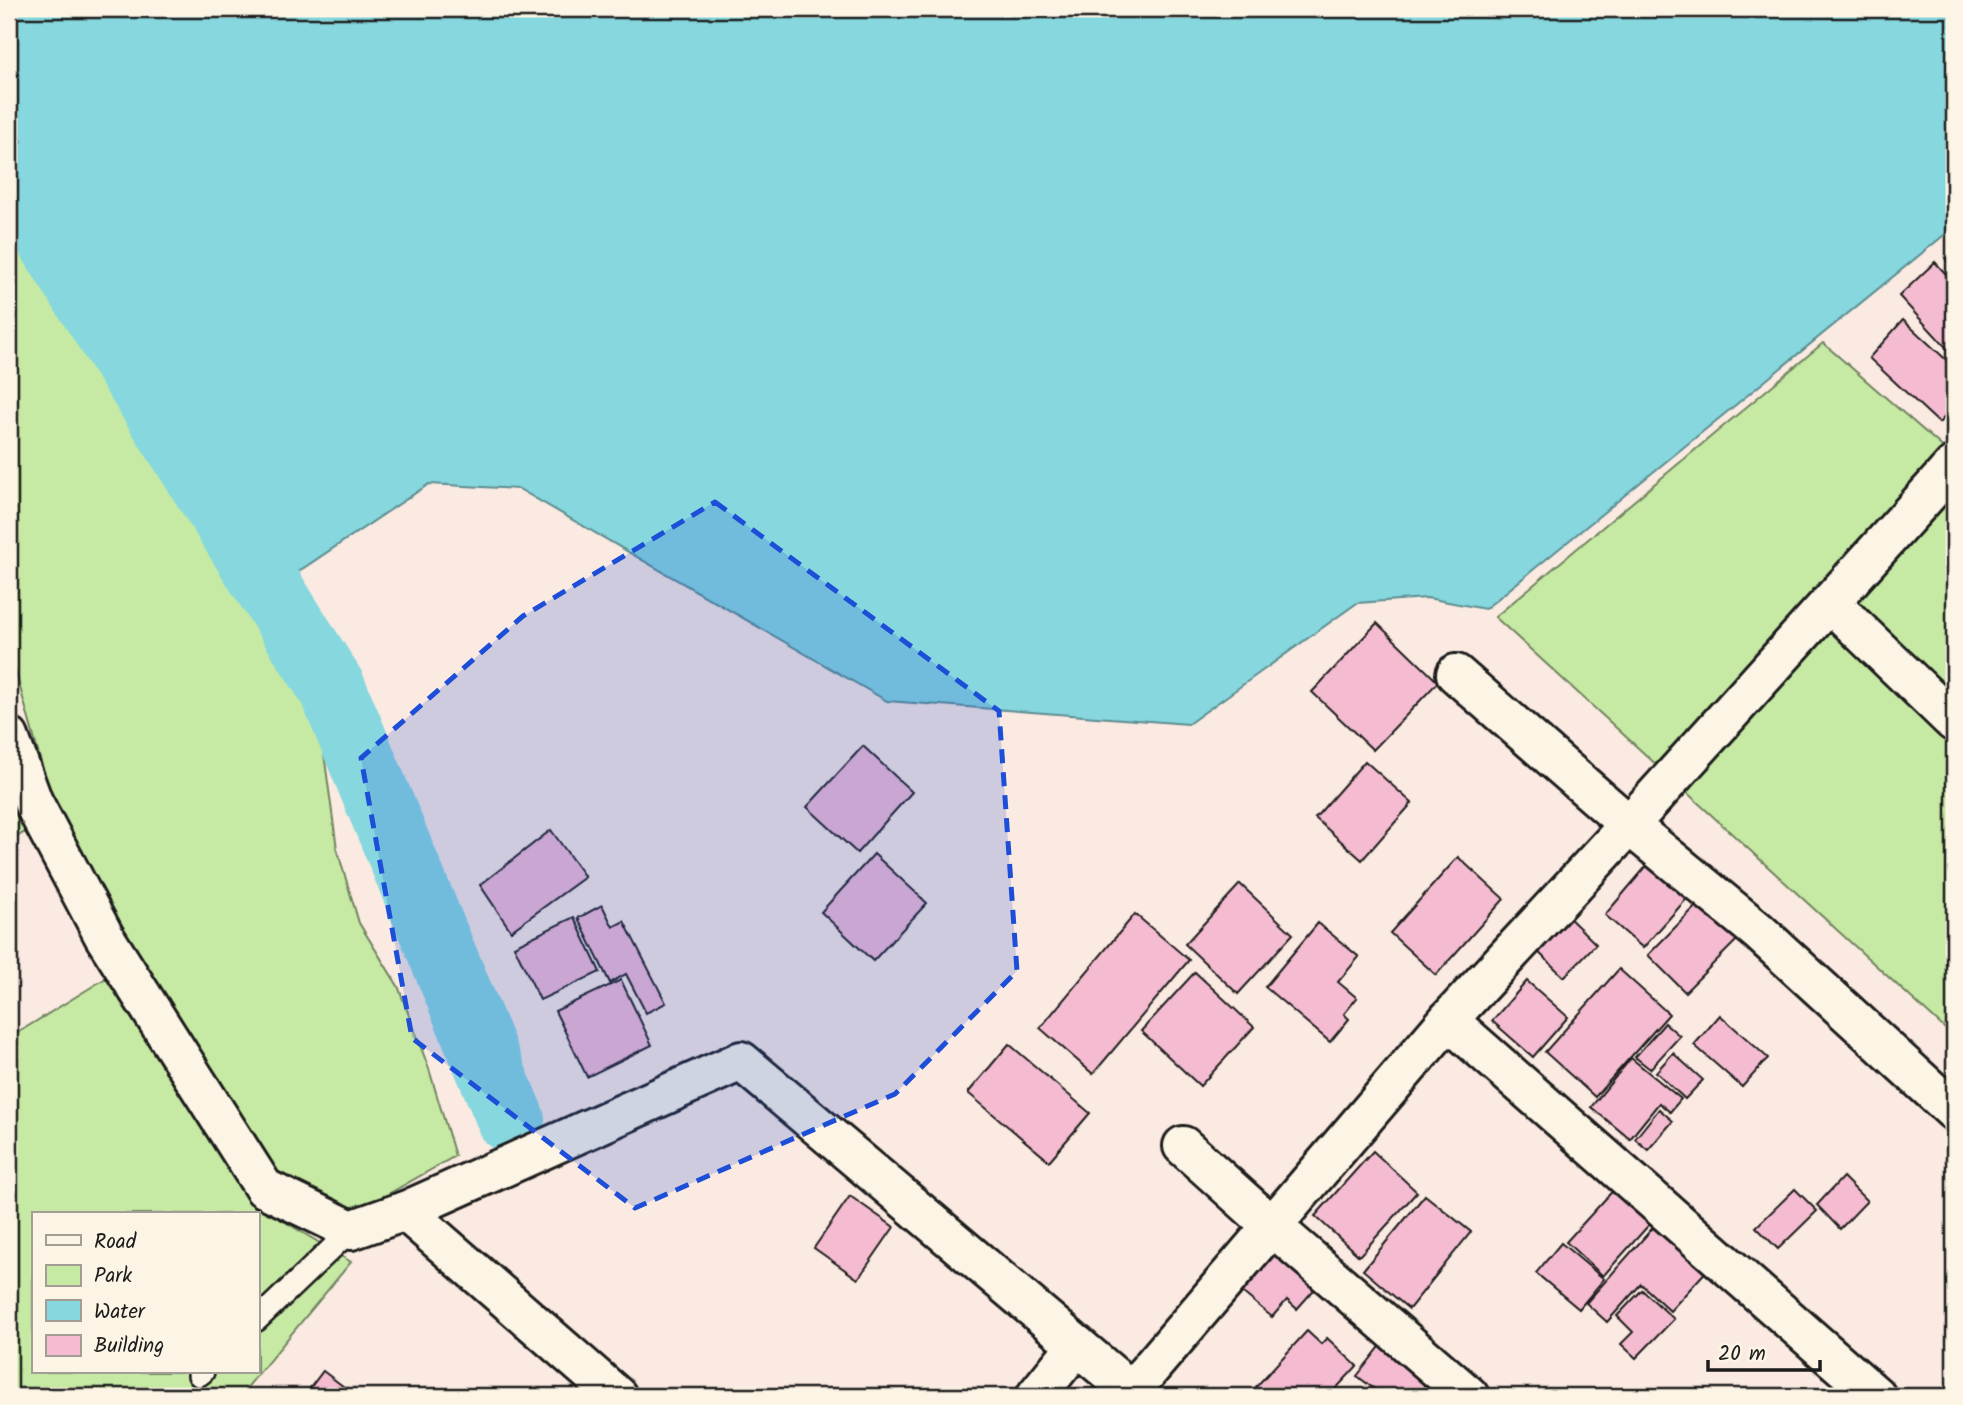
<svg xmlns="http://www.w3.org/2000/svg" width="1963" height="1405" font-family="Kalam,sans-serif">
<style>
.green{fill:#c6eaa4;stroke:#718360;stroke-width:2;fill-rule:evenodd}
.water{fill:#86d7de;stroke:#5c8c90;stroke-width:2}
.lines{fill:none;stroke-linecap:round;stroke-linejoin:round}
.river{stroke:#86d7de;stroke-width:68}
.building{fill:#f5bcd1;stroke:#1c1c1c;stroke-width:2}
.lane-casing{stroke:#1c1c1c;stroke-width:26}
.street-casing{stroke:#1c1c1c;stroke-width:44}
.lane{stroke:#fcf5e5;stroke-width:21}
.street{stroke:#fcf5e5;stroke-width:38}
.marked{fill:#1d4ed8;fill-opacity:0.2;stroke:#1d4ed8;stroke-width:5;stroke-dasharray:14 9;stroke-linejoin:round}
</style>
<rect width="100%" height="100%" fill="#fbeae1"/>
<filter id="ink" filterUnits="userSpaceOnUse"><feTurbulence type="fractalNoise" baseFrequency=".0143" numOctaves="2"/><feDisplacementMap in="SourceGraphic" scale="14" xChannelSelector="R" yChannelSelector="G"/><feConvolveMatrix kernelMatrix="1 2 1 2 8 2 1 2 1" color-interpolation-filters="sRGB"/></filter>
<g filter="url(#ink)">
<g class="green">
<path d="M9 205 318 710 337 849 359 923 398 986 429 1069 455 1156 351 1215 277 1171 125 939 49 791 9 648Z"/>
<path d="M1823 343 1954 457V1037L1495 617Z"/>
<path d="M9 778 29 830 9 841Z"/>
<path d="M106 978 246 1198 351 1262 240 1396H9V1038ZM33 1214H257V1372H33Z"/>
</g>
<path class="water" d="M9 9H1954V227L1485 609 1427 598 1357 603 1188 724 887 701 519 489 429 484 296 573 9 121Z"/>
<g class="lines">
<path class="river" d="M9 173 332 688 511 1120"/>
</g>
<g class="building">
<path d="M1954 251V270L1945 258Z"/>
<path d="M1935 262 1954 283V356L1899 296Z"/>
<path d="M1903 320 1954 367V407L1939 423 1869 358Z"/>
<path d="M1377 623 1438 682 1373 750 1312 692Z"/>
<path d="M863 746 912 792 857 853 807 807Z"/>
<path d="M1365 761 1412 803 1362 860 1315 818Z"/>
<path d="M551 830 585 877 511 931 480 885Z"/>
<path d="M874 854 927 903 873 961 821 912Z"/>
<path d="M1458 857 1504 899 1436 975 1390 933Z"/>
<path d="M1650 862 1689 896 1643 948 1605 915Z"/>
<path d="M1240 884 1293 934 1238 994 1185 944Z"/>
<path d="M1702 900 1740 937 1685 992 1648 955Z"/>
<path d="M602 905 613 927 624 921 666 1003 646 1013 626 974 610 983 578 918Z"/>
<path d="M1560 909 1596 944 1564 977 1528 942Z"/>
<path d="M1135 914 1189 960 1093 1074 1040 1028Z"/>
<path d="M574 917 600 972 540 1000 514 946Z"/>
<path d="M1318 923 1359 957 1338 982 1357 998 1344 1014 1349 1019 1330 1042 1265 987Z"/>
<path d="M1619 969 1669 1014 1595 1097 1545 1052Z"/>
<path d="M1195 972 1254 1027 1200 1086 1141 1031Z"/>
<path d="M621 980 652 1045 587 1077 555 1011Z"/>
<path d="M1527 981 1568 1017 1533 1057 1492 1021Z"/>
<path d="M1720 1015 1768 1058 1742 1087 1694 1045Z"/>
<path d="M1665 1023 1680 1036 1650 1069 1635 1057Z"/>
<path d="M1009 1044 1090 1113 1049 1161 968 1093Z"/>
<path d="M1673 1053 1703 1080 1685 1099 1656 1072Z"/>
<path d="M1631 1058 1681 1099 1670 1112 1659 1103 1630 1139 1591 1107Z"/>
<path d="M1659 1109 1673 1121 1648 1150 1635 1139Z"/>
<path d="M1373 1151 1417 1192 1359 1256 1315 1216Z"/>
<path d="M1843 1177 1867 1201 1840 1229 1817 1205Z"/>
<path d="M1619 1184 1656 1217 1603 1276 1566 1242Z"/>
<path d="M1795 1189 1817 1211 1778 1249 1756 1227Z"/>
<path d="M1425 1195 1471 1232 1409 1309 1363 1270Z"/>
<path d="M850 1196 894 1227 858 1279 814 1248Z"/>
<path d="M1658 1222 1709 1268 1670 1311 1641 1284 1607 1322 1586 1303Z"/>
<path d="M1561 1243 1604 1279 1579 1309 1536 1273Z"/>
<path d="M1280 1249 1319 1284 1297 1309 1287 1300 1272 1317 1242 1292Z"/>
<path d="M1642 1290 1674 1319 1636 1358 1621 1344 1633 1332 1617 1316Z"/>
<path d="M1307 1331 1321 1344 1327 1338 1357 1366 1329 1396H1263L1255 1388Z"/>
<path d="M1383 1343 1430 1379 1417 1396H1384L1357 1376Z"/>
<path d="M323 1371 356 1396H304Z"/>
</g>
<g class="lines">
<g class="lane-casing">
<g id="lane">
<path d="M257 1320 351 1230"/>
<path d="M199 1375 203 1372"/>
</g>
</g>
<g class="street-casing">
<g id="street">
<path d="M1844 616 1954 722"/>
<path d="M1456 674 1629 825 1758 931 1954 1111"/>
<path d="M9 737 33 802 104 936 264 1188 351 1230 405 1211 741 1061 1137 1396"/>
<path d="M1448 1020 1876 1396"/>
<path d="M1183 1146 1272 1226 1469 1396"/>
<path d="M405 1211 617 1396"/>
<path d="M1131 1391 1448 1020 1629 825 1954 465"/>
<path d="M1036 1396 1077 1345"/>
</g>
</g>
<use href="#lane" class="lane"/>
<use href="#street" class="street"/>
</g>
</g>
<path class="marked" d="M715 502 999 711 1017 971 895 1094 635 1208 412 1038 361 758 523 616Z"/>
<rect width="1963" height="1405" fill="none" stroke="#fcf5e5" stroke-width="35"/>
<rect x="18" y="18" width="1928" height="1370" fill="none" stroke="#1c1c1c" stroke-width="2.5" filter="url(#ink)"/>
<rect x="32" y="1212" width="228" height="161" fill="#fcf5e5" stroke="#a29e95" stroke-width="2"/>
<rect x="46" y="1235" width="35" height="10" fill="#fcf5e5" stroke="#a29e95" stroke-width="2"/>
<text x="94" y="1248" font-size="21" fill="#1c1c1c">Road</text>
<rect x="46" y="1265" width="35" height="21" fill="#c6eaa4" stroke="#a29e95" stroke-width="2"/>
<text x="94" y="1282" font-size="21" fill="#1c1c1c">Park</text>
<rect x="46" y="1300" width="35" height="21" fill="#86d7de" stroke="#a29e95" stroke-width="2"/>
<text x="94" y="1318" font-size="21" fill="#1c1c1c">Water</text>
<rect x="46" y="1335" width="35" height="21" fill="#f5bcd1" stroke="#a29e95" stroke-width="2"/>
<text x="94" y="1352" font-size="21" fill="#1c1c1c">Building</text>
<path d="M1708 1360v10h112v-10" fill="none" stroke="#1c1c1c" stroke-width="3.5"/>
<text x="1718" y="1360" font-size="21" fill="#1c1c1c" stroke="#fcf5e5" stroke-width="5" paint-order="stroke">20 m</text>
</svg>
